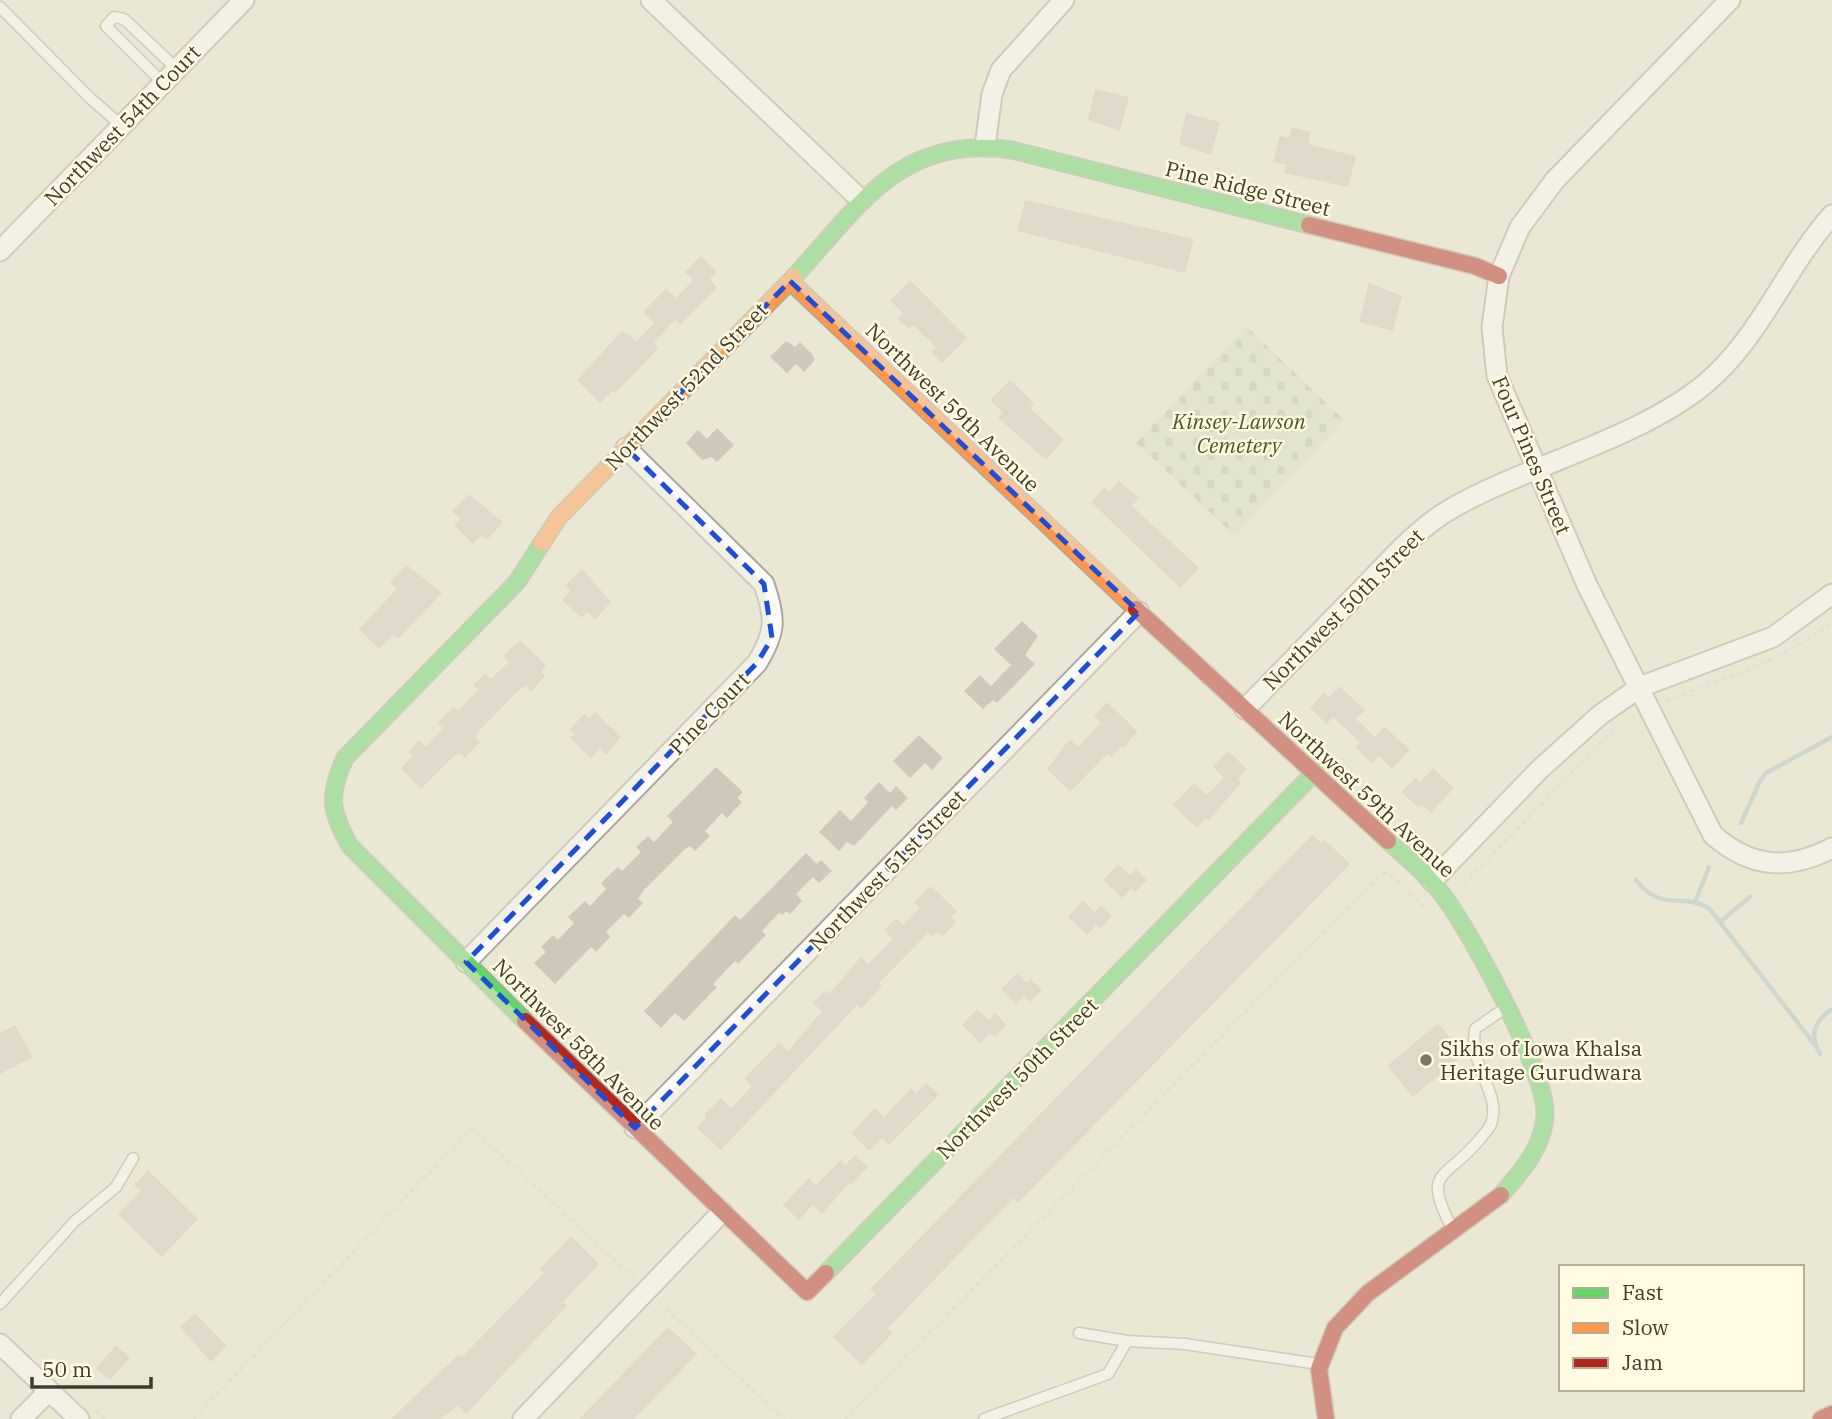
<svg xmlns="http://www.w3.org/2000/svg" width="1832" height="1419" font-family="'IBM Plex Serif',serif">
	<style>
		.cemetery { fill: url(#cemetery-stones) }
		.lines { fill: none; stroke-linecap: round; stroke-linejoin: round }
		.stream { stroke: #a8c1c7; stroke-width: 4.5 }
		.building { fill: #cec8bb }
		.lane-casing { stroke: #aba89b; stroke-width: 13 }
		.street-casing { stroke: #aba89b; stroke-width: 23 }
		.fast-casing { stroke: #aba89b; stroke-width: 19 }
		.slow-casing { stroke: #aba89b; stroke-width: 19 }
		.jam-casing { stroke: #aba89b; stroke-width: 19 }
		.path { stroke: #d7d6d1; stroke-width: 2.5; stroke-dasharray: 5 3.5; stroke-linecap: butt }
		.lane { stroke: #fcfbf9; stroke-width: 10 }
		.street { stroke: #fcfbf9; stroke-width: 19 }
		.fast { stroke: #63d668; stroke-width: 16 }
		.slow { stroke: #ff974d; stroke-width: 16 }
		.jam { stroke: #b3261e; stroke-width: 16 }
		.marked { fill: none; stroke: #1d4ed8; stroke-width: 5; stroke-dasharray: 14 9; stroke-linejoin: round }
		.poi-dot { fill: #7b7869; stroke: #fffae1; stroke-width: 2.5 }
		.labels { text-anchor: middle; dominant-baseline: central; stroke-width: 5; stroke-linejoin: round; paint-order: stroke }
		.street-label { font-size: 21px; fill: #3e3c2f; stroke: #fffae1 }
		.park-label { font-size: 21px; font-style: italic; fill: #465a29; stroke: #fffae1 }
		.poi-label { font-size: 21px; fill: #3e3c2f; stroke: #fffae1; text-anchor: start }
	</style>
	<defs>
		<pattern id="cemetery-stones" width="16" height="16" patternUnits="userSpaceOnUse" patternTransform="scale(1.75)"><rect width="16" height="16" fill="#dadfca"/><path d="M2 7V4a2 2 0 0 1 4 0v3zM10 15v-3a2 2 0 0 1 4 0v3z" fill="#bcc0ae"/></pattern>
	</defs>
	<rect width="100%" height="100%" fill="#ebe7d5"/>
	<path class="cemetery" d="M1246 326 1344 420 1235 536 1136 443Z"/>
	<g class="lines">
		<path class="stream" d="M1741 823 1760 781 1766 773 1832 737
			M1636 880C1661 913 1681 892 1709 908L1815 1045
			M1695 902 1709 867
			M1721 921 1750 897
			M1820 1054C1809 1034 1814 1022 1832 1009"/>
	</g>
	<path class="building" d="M1095 89 1129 97 1120 131 1088 120Z
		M1186 113 1220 122 1211 155 1179 144Z
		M1292 127 1311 132 1308 144 1356 156 1348 187 1284 173 1286 165 1273 162 1280 136 1289 138Z
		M1025 200 1194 239 1185 273 1017 231Z
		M701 256 717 272 710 279 717 288 680 325 675 320 654 342 658 347 654 353 615 393 612 391 600 403 577 380 622 331 637 341 654 323 643 312 666 288 676 298 693 280 685 272Z
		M910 280 967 338 942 363 931 352 936 347 913 325 909 329 897 318 903 313 890 301Z
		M1369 283 1402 296 1393 331 1359 322Z
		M786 341 795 347 800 342 812 354 815 360 804 372 796 364 787 373 770 357Z
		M1010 380 1034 403 1030 408 1064 440 1046 460 998 418 1003 413 990 400Z
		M717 428 734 445 717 462 712 457 702 460 686 443 698 430 707 439Z
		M1119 481 1139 498 1132 506 1199 568 1180 588 1091 502 1105 487 1109 492Z
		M469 494 503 522 487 540 482 535 473 544 454 525 460 519 452 511Z
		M407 565 442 593 398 639 393 635 379 649 359 629 397 589 390 582Z
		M582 569 611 602 595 619 587 612 582 618 562 600 571 590 565 585Z
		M1022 621 1038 636 1025 655 1035 664 997 703 993 700 983 709 964 691 980 675 991 686 1011 665 994 649Z
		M520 640 546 665 541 671 545 676 531 691 526 686 520 689 479 731 475 738 480 742 465 758 460 753 454 756 421 789 401 768 413 756 408 752 419 740 426 747 443 728 437 723 454 707 458 711 478 690 473 685 485 673 491 679 509 662 503 656Z
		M1339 686 1365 710 1356 719 1375 737 1384 726 1410 750 1392 769 1379 756 1372 763 1355 747 1360 742 1333 717 1327 724 1310 708 1324 692 1329 697Z
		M1107 702 1137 731 1124 748 1122 746 1111 757 1107 754 1070 792 1047 769 1066 744 1071 740 1078 747 1101 723 1094 716Z
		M595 712 621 737 606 755 600 749 591 758 570 738 575 734 570 729 584 714 589 718Z
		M919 735 943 758 932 770 925 763 910 778 893 761Z
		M1228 751 1247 769 1237 779 1241 783 1209 820 1206 818 1197 828 1173 805 1194 783 1207 795 1224 778 1213 767Z
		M716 767 743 792 737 798 742 802 727 818 722 813 705 831 710 836 695 851 690 846 684 850 643 891 638 899 643 903 629 918 624 914 606 932 610 937 596 952 591 947 555 984 534 963 546 952 541 947 553 935 558 940 574 923 568 917 585 901 590 906 606 889 601 883 618 867 622 871 641 852 636 847 648 836 654 842 673 822 667 816Z
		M1433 768 1454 788 1431 813 1422 805 1419 808 1401 792 1415 778 1420 783Z
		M879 782 890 793 896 786 908 798 896 810 892 806 854 846 847 842 839 851 819 832 840 810 851 821 868 802 864 798Z
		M1312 835 1321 843 1325 840 1350 864 1018 1203 1014 1198 974 1238 888 1328 893 1333 862 1365 833 1337 876 1294 870 1289Z
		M806 853 817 864 821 860 832 871 819 883 813 877 796 894 802 901 790 914 786 911 782 915 780 912 762 931 766 935 738 964 735 961 713 984 717 987 684 1021 675 1013 661 1028 644 1011 735 915 740 920Z
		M1118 864 1130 875 1136 869 1147 880 1135 892 1131 888 1122 898 1103 880Z
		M931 886 957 911 951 917 956 922 942 937 937 932 932 937 928 933 879 983 882 986 861 1009 857 1005 721 1150 697 1128 706 1118 704 1115 721 1098 731 1108 752 1086 744 1078 779 1043 788 1051 822 1011 813 1003 825 990 829 994 861 957 868 964 893 939 884 930 896 918 903 925 920 908 914 902Z
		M1083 901 1095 912 1101 905 1112 916 1100 929 1096 925 1087 935 1068 917Z
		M1017 973 1027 983 1030 979 1042 990 1030 1002 1024 996 1016 1004 1001 989Z
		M977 1009 989 1020 995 1013 1006 1025 995 1037 990 1033 981 1043 962 1025Z
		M1438 1023 1464 1054 1413 1097 1387 1066Z
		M15 1025 33 1057 0 1074V1033Z
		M926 1083 939 1095 889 1145 882 1138 869 1151 851 1133 875 1108 884 1117 911 1088 916 1093Z
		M855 1155 868 1167 851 1185 849 1183 822 1214 813 1205 799 1220 783 1205 809 1178 816 1185 841 1160 845 1165Z
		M148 1170 198 1219 162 1257 118 1214 141 1191 134 1185Z
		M571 1236 599 1264 563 1302 567 1306 466 1414 458 1406 440 1419H391L459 1354 462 1357 544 1273 540 1269Z
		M195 1313 227 1346 211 1362 180 1327Z
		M668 1327 697 1354 634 1419H579Z
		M116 1345 130 1358 110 1380 96 1368Z"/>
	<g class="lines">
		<g class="lane-casing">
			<path id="lane" d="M0 7 90 98 122 126
				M163 83 106 26 114 17 124 19 177 69
				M1453 1230C1420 1168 1446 1181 1480 1139 1484 1133 1491 1128 1492 1121 1500 1092 1469 1067 1475 1029L1505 1008
				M0 1304 74 1222 116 1187 133 1158
				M1079 1333 1127 1341 1185 1344 1318 1364
				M984 1419 1108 1374 1127 1341"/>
		</g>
		<g class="street-casing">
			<path id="street" d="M651 0 861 200
				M1730 0 1555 180 1520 227 1499 276 1492 327 1497 376 1587 585 1713 835C1751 868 1788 871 1832 848
				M985 146 992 94 1001 70 1064 0
				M0 251 244 0
				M1245 709C1282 671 1319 633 1356 595 1387 564 1415 529 1454 507 1531 464 1638 439 1705 384 1760 338 1785 268 1832 215
				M1432 881 1540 769 1600 715 1640 687 1773 637 1832 594
				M466 962 757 663C776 632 776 619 764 584L626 448
				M635 1128 1139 612
				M0 1344 79 1419
				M21 1419 49 1391
				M523 1419 722 1212"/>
		</g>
		<g class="fast-casing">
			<path id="fast" d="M794 277C860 205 901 134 1012 150L1309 225
				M1388 841C1407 858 1427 874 1442 894 1470 930 1548 1074 1545 1116 1543 1148 1521 1172 1501 1195
				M525 1021 350 846C330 811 328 795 345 758L517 582 542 543
				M826 1273 1315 772"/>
		</g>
		<g class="slow-casing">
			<path id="slow" d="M790 281 1136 609
				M542 543 559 517 794 277"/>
		</g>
		<g class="jam-casing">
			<path id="jam" d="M1309 225 1475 266 1499 276
				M1136 609 1388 841
				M525 1021 807 1292 826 1273
				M1326 1419 1319 1369 1335 1328 1368 1293 1501 1195
				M1821 1419 1832 1414"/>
		</g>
		<path class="path" d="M1665 700C1724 679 1782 661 1832 622
			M1463 885 1614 729
			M659 1302 784 1419
			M95 1410 105 1419
			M193 1419 472 1128 634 1278
			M845 1419 1379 876 1386 873 1392 876 1426 909"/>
		<use href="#lane" class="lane"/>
		<use href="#street" class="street"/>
		<use href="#fast" class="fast"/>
		<use href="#slow" class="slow"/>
		<use href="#jam" class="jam"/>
	</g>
	<path d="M0 0H1832V1419H0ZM790 281 1139 612 635 1128 466 962 757 663 772 638 764 584 626 448Z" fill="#ebe7d5" fill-opacity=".55" fill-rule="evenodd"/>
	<path class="marked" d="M790 281 1139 612 635 1128 466 962 757 663 772 638 764 584 626 448Z"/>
	<circle class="poi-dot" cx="1426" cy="1060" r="7"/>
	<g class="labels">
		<g class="street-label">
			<text transform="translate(122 125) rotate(-46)">Northwest 54th Court</text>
			<text transform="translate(1248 188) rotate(14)">Pine Ridge Street</text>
			<text transform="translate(686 386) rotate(-46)">Northwest 52nd Street</text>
			<text transform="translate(953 407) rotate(44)">Northwest 59th Avenue</text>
			<text transform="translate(1532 455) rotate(67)">Four Pines Street</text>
			<text transform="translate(1343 609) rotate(-45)">Northwest 50th Street</text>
			<text transform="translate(709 713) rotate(-46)">Pine Court</text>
			<text transform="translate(1367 794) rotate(43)">Northwest 59th Avenue</text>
			<text transform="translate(887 870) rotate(-46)">Northwest 51st Street</text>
			<text transform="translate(579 1044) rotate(45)">Northwest 58th Avenue</text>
			<text transform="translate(1017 1078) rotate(-45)">Northwest 50th Street</text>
		</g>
		<g class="park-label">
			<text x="1239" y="421">Kinsey-Lawson<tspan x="1239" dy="24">Cemetery</tspan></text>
		</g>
		<g class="poi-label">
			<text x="1440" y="1048">Sikhs of Iowa Khalsa<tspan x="1440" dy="24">Heritage Gurudwara</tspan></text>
		</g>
	</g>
	<rect x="1559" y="1265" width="245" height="126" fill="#fffae1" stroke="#b2ae9a" stroke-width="2"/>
	<rect x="1573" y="1288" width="35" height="10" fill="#63d668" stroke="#b2ae9a" stroke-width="2"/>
	<text x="1622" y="1300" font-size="21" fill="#3e3c2f">Fast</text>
	<rect x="1573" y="1323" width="35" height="10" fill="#ff974d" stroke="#b2ae9a" stroke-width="2"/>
	<text x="1622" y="1335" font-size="21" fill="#3e3c2f">Slow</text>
	<rect x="1573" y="1358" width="35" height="10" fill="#b3261e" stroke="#b2ae9a" stroke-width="2"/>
	<text x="1622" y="1370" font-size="21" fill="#3e3c2f">Jam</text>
	<path d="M32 1377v10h119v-10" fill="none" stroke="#3e3c2f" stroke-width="3.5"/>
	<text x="42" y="1377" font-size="21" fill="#3e3c2f" stroke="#fffae1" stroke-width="5" paint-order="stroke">50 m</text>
</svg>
